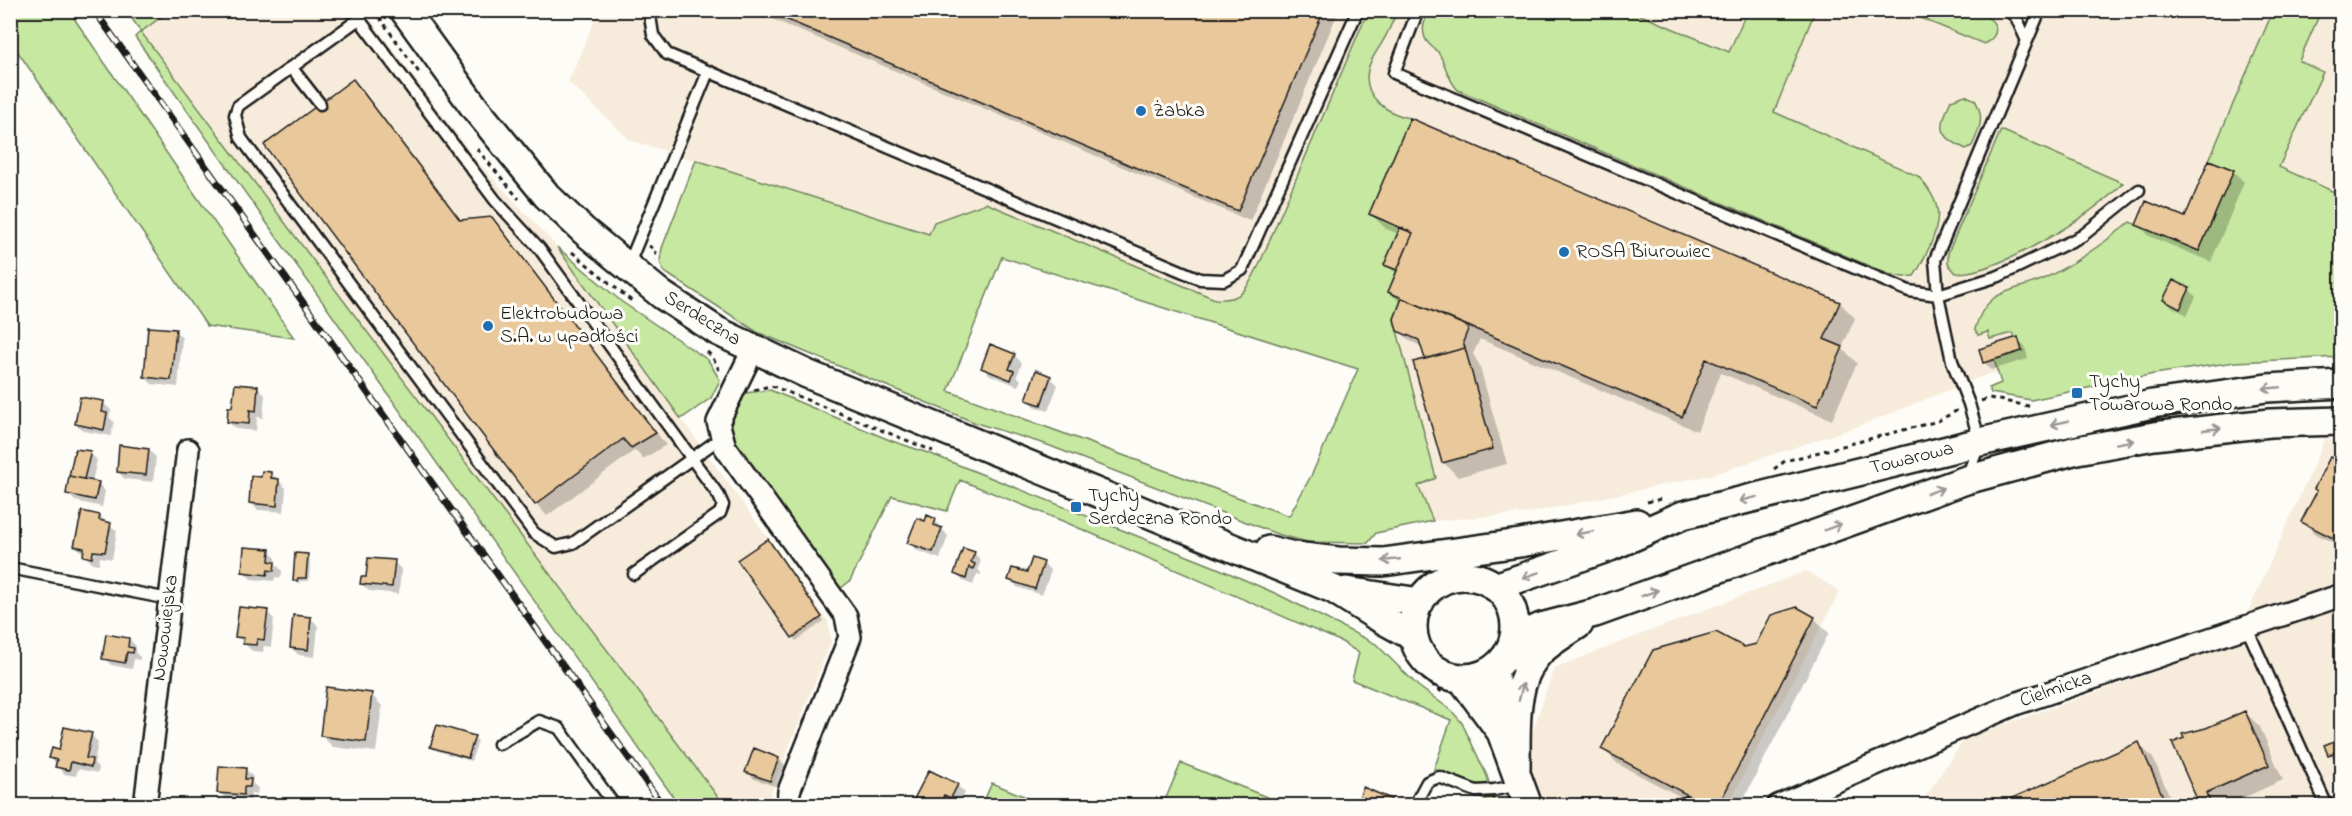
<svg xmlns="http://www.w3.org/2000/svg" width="2352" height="816" font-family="'Indie Flower',sans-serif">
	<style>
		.built { fill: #f7ecdb }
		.green { fill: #c6e8a1; stroke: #71825e; stroke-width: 1.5; fill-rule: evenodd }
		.shadow { fill: #0003; fill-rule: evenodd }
		.building { fill: #e9c89b; stroke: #1c1c1c; stroke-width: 1.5 }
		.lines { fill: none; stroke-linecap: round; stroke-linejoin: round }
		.service-casing { stroke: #1c1c1c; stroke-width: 15 }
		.minor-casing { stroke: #1c1c1c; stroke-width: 26 }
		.tertiary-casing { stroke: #1c1c1c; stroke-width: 32 }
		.path { stroke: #1c1c1c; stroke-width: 3; stroke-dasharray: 4.5 4.5; stroke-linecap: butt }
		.service { stroke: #fdfcf7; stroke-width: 10 }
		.minor { stroke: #fdfcf7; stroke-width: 21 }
		.tertiary { stroke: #fdfcf7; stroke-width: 27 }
		.rail-casing { stroke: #1c1c1c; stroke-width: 7 }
		.rail { stroke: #fdfcf7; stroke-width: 4.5; stroke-dasharray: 14; stroke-linecap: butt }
		.oneway { stroke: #989794 }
		.poi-dot { fill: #1f6fb2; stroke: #fdfcf7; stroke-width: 2 }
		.labels { text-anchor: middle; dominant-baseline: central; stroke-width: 6; stroke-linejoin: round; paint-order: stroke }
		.poi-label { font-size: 20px; fill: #1c1c1c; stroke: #fdfcf7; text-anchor: start }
		.street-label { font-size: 20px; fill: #1c1c1c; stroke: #fdfcf7 }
	</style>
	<rect width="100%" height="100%" fill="#fdfcf7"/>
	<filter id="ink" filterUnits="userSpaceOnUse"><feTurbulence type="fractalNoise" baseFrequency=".0167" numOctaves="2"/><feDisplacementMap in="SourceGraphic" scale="12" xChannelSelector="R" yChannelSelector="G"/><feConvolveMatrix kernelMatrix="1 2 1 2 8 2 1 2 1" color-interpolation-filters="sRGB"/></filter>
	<g filter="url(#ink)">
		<path class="built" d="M599 10 2341 11V325L2174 333 1986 375 1862 425 1711 475 1529 513 1433 521 1417 485 1358 369 630 140 568 82Z
			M169 11H364L478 162 557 247 828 621 831 642 766 805H724L141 31Z
			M2325 439 2341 440V805L1919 806 1965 738 2234 644Z
			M1806 571 1840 591 1728 805H1543L1526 751 1554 668Z"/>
		<path class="green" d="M10 11H69L294 338 207 326 11 42Z
			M126 11H169L141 32 724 805H679L135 37 141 31Z
			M1368 11H1397C1393 21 1389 31 1383 41 1378 50 1370 59 1368 70 1362 97 1388 114 1410 118L1369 214 1400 228 1384 265 1397 270 1388 292 1402 298 1394 319 1436 478 1418 486 1433 521 1376 533 1368 543 1307 542 1277 534 1045 444 976 423 757 332 663 271 660 261 662 248 696 160 929 234 934 222 986 203 1215 299C1244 301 1247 288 1259 265ZM1002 257 1358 369 1312 474 1289 516 948 391Z
			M1429 11H1631L1729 52 1747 11H1815L1774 112 1918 176C1940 201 1943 215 1930 246 1925 256 1921 266 1914 276L1903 277 1888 274 1458 90C1447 79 1446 64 1438 52 1434 48 1427 44 1425 38 1421 28 1425 20 1429 11Z
			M1903 11C1924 10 1987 3 1995 26 1998 35 1991 40 1984 44Z
			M2273 11H2321L2299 61 2323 72 2279 167 2341 195V357L2235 362 2154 374 2031 400 1991 393 1989 388 2001 383 1994 360 2022 351 2018 338H2015L2013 333 1990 339 1988 332 1978 335 1975 329C1978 317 1984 306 1994 298 2007 289 2027 286 2041 280 2073 265 2103 244 2130 222L2199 251 2234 170 2209 160Z
			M1965 95 1975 100C1985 117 1980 129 1972 146L1966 149C1937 135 1939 128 1951 100Z
			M2001 130 2123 183C2095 214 1998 274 1956 273L1948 264V253Z
			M557 247 622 302 708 360 720 380 711 398 681 419Z
			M770 390 892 441 931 454 1215 567 1277 594 1376 644 1418 686 1451 710 1462 723 1487 776 1495 804 1431 778 1451 720 1352 680 1359 653 1342 642 1065 522 960 480 947 511 892 496 850 581 837 591 738 455 731 428 737 404 745 393Z
			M1181 763 1287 805H1163Z
			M992 783 1026 797 1022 805H982Z"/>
		<path class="shadow" d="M751 10H1339L1250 221Z
			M352 81 364 92 462 221 491 219 503 231 666 445 643 459 635 450 547 516 536 504 266 146Z
			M1411 120 1840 303 1855 318 1842 348 1857 363 1832 420 1721 373 1697 431 1480 339 1473 354 1479 364 1507 464 1458 477 1443 462 1423 347 1410 341 1398 330 1402 304 1389 292 1397 274 1386 265 1399 234 1386 229 1371 214ZM1382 218 1402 227V230L1381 221Z
			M2233 171 2244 182 2211 262 2149 236 2138 224 2186 219Z
			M2189 289 2196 297 2187 315 2172 307 2164 300Z
			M175 331 182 338 178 387 152 384 145 377Z
			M2017 339 2025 346 2028 359 1991 370 1984 362Z
			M1014 355 1022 363 1017 376 1021 380 1018 386 990 375 983 368Z
			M1037 372 1051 378 1058 385 1048 411 1035 407 1028 399Z
			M258 387 265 395 263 418 257 417 256 431 236 429 228 422 234 409Z
			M103 403 111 410 109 417 114 422 111 436 84 431 76 424Z
			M148 450 156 457 153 482 125 479 118 472Z
			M90 453 97 460 92 482 98 483 105 491 102 507 75 501 67 493Z
			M2342 464V547L2314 533 2303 521Z
			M271 473 286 488 284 512 258 510 250 502Z
			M100 516 117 531 112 559 100 557 99 564 92 563 76 546Z
			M935 520 948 536 940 559 916 550 909 543 926 523Z
			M771 544 824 621 796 641 739 561Z
			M269 551 276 558V564L282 571 281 578 275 577 274 581 251 579 244 572Z
			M974 553 981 560 978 569 981 573V575L977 574 973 585 963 581 956 574Z
			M307 556 310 559 309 581H300V583H298L295 580Z
			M394 562 401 569 399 594 369 591 362 584Z
			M1043 563 1051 571 1042 595 1017 587 1010 579 1028 574Z
			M267 612 274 619 271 647 264 646 263 652 252 651 237 636Z
			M311 618 318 626 315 657 299 655 291 648Z
			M1814 618 1829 633 1740 806H1659L1683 798 1618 764 1603 749 1744 649 1757 645Z
			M129 639 136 646 135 652 140 657V660L134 659 132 669 111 665 104 658Z
			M371 694 382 706 376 752 333 747 321 735Z
			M2245 712 2260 727 2283 780 2225 806H2201L2185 738Z
			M91 735 98 742 94 763 99 768 98 773 78 769 76 776 64 774 51 758Z
			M474 738 478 741 471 761 435 750 432 747Z
			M2342 739V754L2333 758 2326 746Z
			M2138 743 2153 758 2174 806H1998Z
			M779 759 786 766 777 787 754 779 747 771Z
			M245 769 253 777 252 783 258 788 257 794 251 793V802L226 799 219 792Z
			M930 772 957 785 965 793 958 804 952 801 949 806H923L916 799Z
			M1390 800 1396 806H1357Z"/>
		<path class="building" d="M764 10H1324L1238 211Z
			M353 79 460 220 492 217 656 433 631 448 623 439 535 505 264 145Z
			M1410 118 1840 302 1824 339 1843 347 1817 406 1706 359 1682 417 1388 292 1413 233 1369 214Z
			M2209 160 2234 170 2199 251 2136 225 2146 201 2185 217Z
			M1400 228 1413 233 1397 270 1384 265Z
			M2173 280 2190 288 2180 309 2163 300Z
			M1402 298 1469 327 1463 342 1465 348 1425 359 1419 340 1397 331 1394 319Z
			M148 327 176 329 171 380 144 377Z
			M2018 337 2022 351 1983 363 1979 349Z
			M990 344 1015 354 1009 369 1014 371 1011 380 981 368Z
			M1465 348 1493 449 1442 463 1413 362Z
			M1036 370 1051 376 1041 405 1026 400Z
			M235 384 258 386 256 411 250 410 249 424 227 422 228 407H232Z
			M80 397 104 401 102 412 107 413 104 430 75 424Z
			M119 445 149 449 146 475 117 472Z
			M75 449 91 451 84 479 69 476Z
			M2330 457 2342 462V522L2333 538 2301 522 2317 491 2314 489Z
			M262 471 271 472V478L279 479 277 506 249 503 251 476 261 477Z
			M69 476 99 482 95 500 66 494Z
			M82 511 100 515 99 520 111 523 105 552 93 551 92 558 83 556 84 548 74 546Z
			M927 515 936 519 934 525 942 528 933 552 907 543 917 518 925 521Z
			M768 539 822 617 792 638 737 560Z
			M244 547 270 549 269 561 275 562 274 571 268 570 267 575 242 572Z
			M963 548 975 552 971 562 975 564 973 569 969 567 966 579 954 574Z
			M295 553 308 554 306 578H298L297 581H293Z
			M368 558 395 560 392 587 360 584 361 577H366Z
			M1032 558 1044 562 1035 589 1008 580 1012 568 1027 572Z
			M239 607 268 610 264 640 257 639 256 645 243 644 244 638 235 637Z
			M1797 607 1815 617 1718 806H1654L1688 795 1601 749 1653 650 1716 632 1744 647 1756 644 1771 615Z
			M293 615 311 617 308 650 290 648Z
			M106 634 129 638 128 647 134 648 133 653 127 652 125 663 102 659Z
			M326 687 372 693 366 742 320 736Z
			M2245 711 2269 765 2206 793 2212 806H2200L2172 743 2184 738 2182 734 2206 728Z
			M437 725 475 736 468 758 430 747Z
			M64 727 92 733 86 758 92 759 91 767 71 762 69 770 55 767 57 760 49 758 52 748 59 750Z
			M2342 738V750L2328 755 2324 745Z
			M2139 742 2167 806H1994Z
			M754 748 779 758 770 781 745 772Z
			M219 766 246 768 245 779H251L250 787H244V795L217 793Z
			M929 770 958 784 951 798 944 795 939 806H928L914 799Z
			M1363 787 1391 799 1388 806H1356Z
			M2342 796V806H2338L2335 799Z"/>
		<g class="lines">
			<g class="service-casing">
				<path id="service" d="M649 10 653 35 667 54 1200 279 1224 280 1242 270 1358 10
					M1418 10 1394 73 1909 291 1938 295 1952 361 1969 404 1980 442 1967 477
					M2008 10 2016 17 2027 41
					M2040 10 1935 260 1938 295 1999 276 2082 236 2139 190
					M291 67 320 104
					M628 266 708 72
					M10 568 169 599
					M634 574 720 513 723 505 719 496 539 248 495 200 359 19 238 106 235 115 241 138 534 533 556 547 573 543 722 437
					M2246 626 2327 806
					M499 744 539 721 559 728 615 806
					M1414 806 1427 782 1439 777 1476 791 1494 790 1520 785"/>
			</g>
			<g class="minor-casing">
				<path id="minor" d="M753 350 718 422 725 447 846 616 850 637 789 791 788 806
					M145 806 188 450
					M1778 806 2015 704 2342 595"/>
			</g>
			<g class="tertiary-casing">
				<path id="tertiary" d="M404 10 475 108 547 196 584 231 662 295 717 331 807 374 1333 589 1376 616 1414 637
					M1269 550 1294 556 1338 561 1383 562 1520 543 1637 523
					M1413 627a51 51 0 1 1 102 0a51 51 0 1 1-102 0Z
					M1495 587 1610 547 1683 515 1980 442 2152 404 2267 388 2342 384
					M1346 591 1420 602
					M1514 640 1541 627 1595 613 1966 480 2077 450 2154 436 2215 429 2270 423 2342 421
					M1494 669 1501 732 1528 806
					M1461 678 1501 732
					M1516 771C1517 734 1511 685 1538 654 1549 642 1566 633 1579 624"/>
			</g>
			<path class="path" d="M374 10 420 74
				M477 149 519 199
				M649 246 656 250 655 260
				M572 252 634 303
				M707 352 712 356 721 374
				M754 390 770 386 775 387 933 451
				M1981 401 1989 398 2033 407
				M1774 469 1785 461 1938 421 1958 410
				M1647 502 1661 499
				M1406 658 1424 679 1442 692"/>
			<use href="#service" class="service"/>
			<use href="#minor" class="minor"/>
			<use href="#tertiary" class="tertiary"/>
			<g class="rail-casing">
				<path id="rail" d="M94 10 663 806"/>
			</g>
			<use href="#rail" class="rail"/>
		</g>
		<defs><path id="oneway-shaft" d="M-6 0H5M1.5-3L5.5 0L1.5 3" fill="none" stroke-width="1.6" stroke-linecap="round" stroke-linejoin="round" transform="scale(1.5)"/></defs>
		<g class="oneway">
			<use href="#oneway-shaft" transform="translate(2272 388) rotate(175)"/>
			<use href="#oneway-shaft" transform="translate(2059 423) rotate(167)"/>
			<use href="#oneway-shaft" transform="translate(2212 429) rotate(-6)"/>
			<use href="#oneway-shaft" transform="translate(2125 442) rotate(-10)"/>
			<use href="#oneway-shaft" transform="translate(1935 491) rotate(-20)"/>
			<use href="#oneway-shaft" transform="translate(1748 499) rotate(166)"/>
			<use href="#oneway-shaft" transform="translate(1833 527) rotate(-20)"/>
			<use href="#oneway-shaft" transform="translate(1584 533) rotate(170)"/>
			<use href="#oneway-shaft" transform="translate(1391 560) rotate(175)"/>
			<use href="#oneway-shaft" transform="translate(1531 575) rotate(161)"/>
			<use href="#oneway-shaft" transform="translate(1650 593) rotate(-20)"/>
			<use href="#oneway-shaft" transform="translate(1521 692) rotate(-76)"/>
		</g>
	</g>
	<g class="poi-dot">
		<circle cx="1141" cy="111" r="6"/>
		<circle cx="1564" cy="252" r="6"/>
		<circle cx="488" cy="326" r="6"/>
		<rect x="2071" y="387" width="12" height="12" rx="3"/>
		<rect x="1070" y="501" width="12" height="12" rx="3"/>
	</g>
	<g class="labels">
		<g class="poi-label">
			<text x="1153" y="111">Żabka</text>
			<text x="1576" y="252">ROSA Biurowiec</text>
			<text x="500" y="314">Elektrobudowa<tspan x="500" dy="23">S.A. w upadłości</tspan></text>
			<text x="2089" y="382">Tychy<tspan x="2089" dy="23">Towarowa Rondo</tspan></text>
			<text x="1088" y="496">Tychy<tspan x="1088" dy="23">Serdeczna Rondo</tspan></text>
		</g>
		<g class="street-label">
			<text transform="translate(702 319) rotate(32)">Serdeczna</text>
			<text transform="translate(1912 459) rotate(-14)">Towarowa</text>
			<text transform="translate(166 628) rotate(-83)">Nowowiejska</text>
			<text transform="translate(2056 690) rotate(-19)">Cielmicka</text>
		</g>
	</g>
	<rect width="2352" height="816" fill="none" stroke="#fdfcf7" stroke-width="36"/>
	<rect x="18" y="18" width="2316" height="780" fill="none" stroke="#1c1c1c" stroke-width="2" filter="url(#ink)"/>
</svg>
